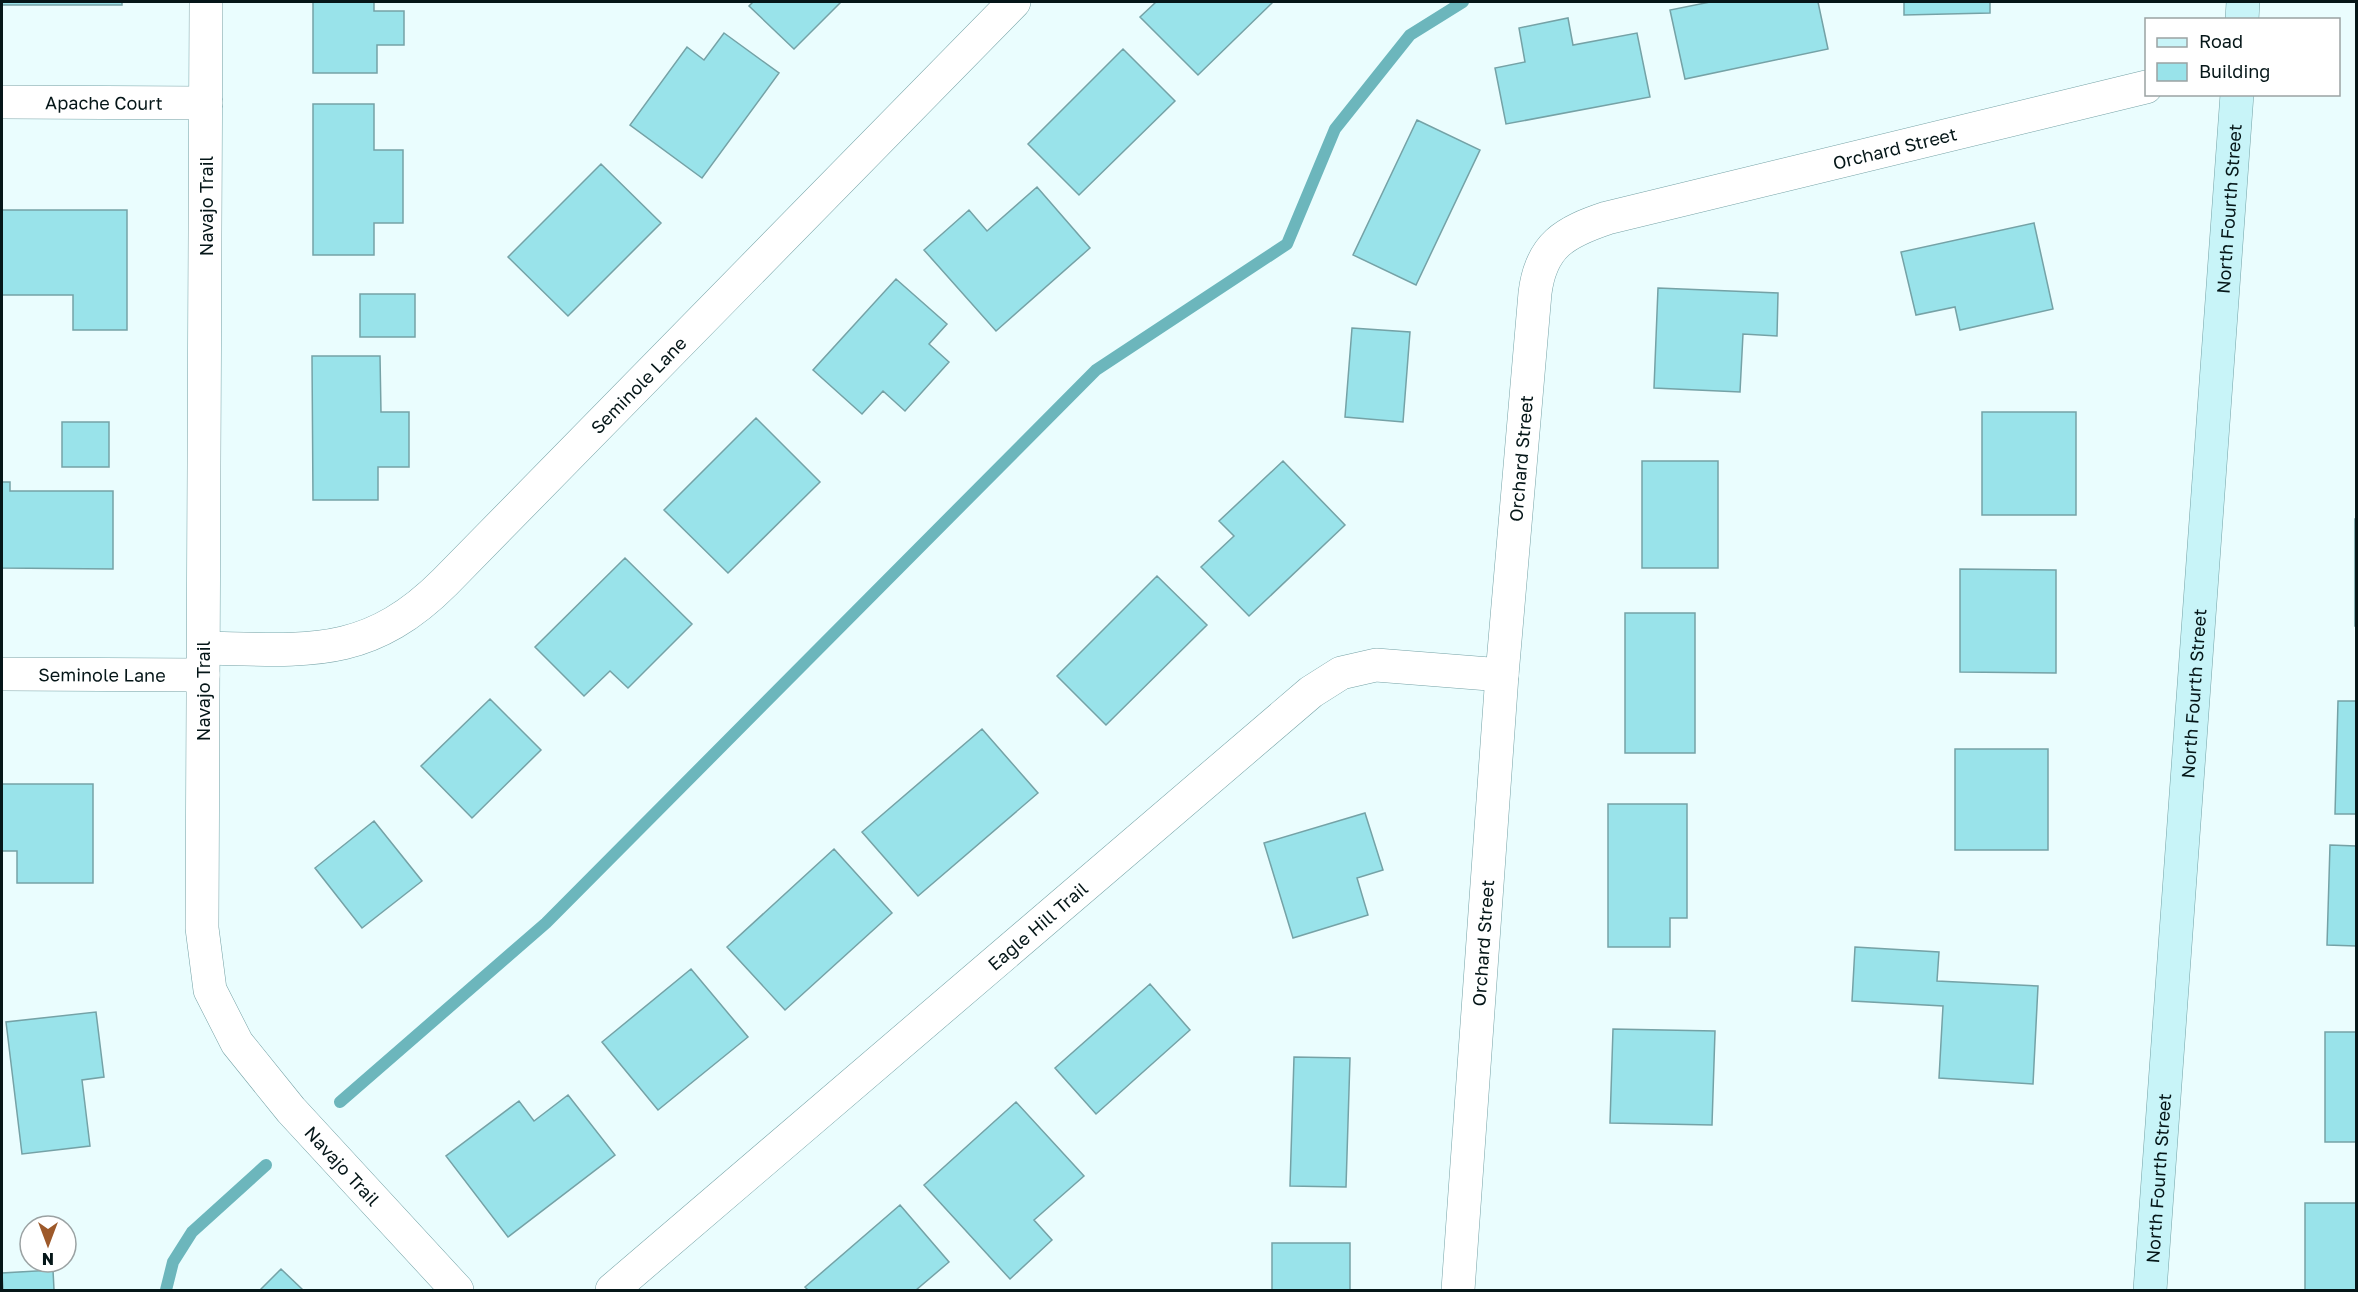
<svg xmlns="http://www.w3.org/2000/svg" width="2358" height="1292" font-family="'Golos Text',sans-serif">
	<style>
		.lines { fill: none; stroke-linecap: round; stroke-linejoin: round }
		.stream { stroke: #6cb6bc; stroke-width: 12 }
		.building { fill: #99e3ea; stroke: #75a2a6; stroke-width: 1.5 }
		.minor-casing { stroke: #75a2a6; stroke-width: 34 }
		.secondary-casing { stroke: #75a2a6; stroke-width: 34 }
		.minor { stroke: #fff; stroke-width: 33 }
		.secondary { stroke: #c8f4f8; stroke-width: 33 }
		.labels { text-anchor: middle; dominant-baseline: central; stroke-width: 6; stroke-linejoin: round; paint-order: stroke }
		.street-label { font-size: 18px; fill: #051618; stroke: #fff }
	</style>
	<rect width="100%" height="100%" fill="#eafdfe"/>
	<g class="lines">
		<path class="stream" d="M340 1102 546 923 1096 370 1287 244 1335 129 1410 35 1463 2
			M166 1290 173 1262 192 1232 266 1165"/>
	</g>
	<path class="building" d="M2 2H122V5H2Z
		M313 2H374V11H404V45H377V73H313Z
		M753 2H841L794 49 749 6Z
		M1156 2H1273L1198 75 1140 17Z
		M1710 2H1818L1828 49 1685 79 1670 10Z
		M1904 2H1990V13L1904 15Z
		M1568 18 1573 45 1637 33 1650 97 1506 124 1495 68 1525 62 1519 28Z
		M724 33 779 73 702 178 630 125 687 47 704 60Z
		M1123 49 1175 101 1079 195 1028 144Z
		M313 104H374V150H403V223H374V255H313Z
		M1417 120 1480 150 1416 285 1353 255Z
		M601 164 661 223 568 316 508 257Z
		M1037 187 1090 248 996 331 924 250 969 210 987 231Z
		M2 210H127V330H73V295H2Z
		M2034 223 2053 309 1960 330 1955 307 1916 315 1901 252Z
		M896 279 947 324 929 344 949 362 905 411 883 391 862 414 813 370Z
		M1658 288 1778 293 1777 336 1743 334 1740 392 1654 388Z
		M360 294H415V337H360Z
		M1352 328 1410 332 1403 422 1345 417Z
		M312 356H380L381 412H409V467H378V500H313Z
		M1982 412H2076V515H1982Z
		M756 418 820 482 728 573 664 510Z
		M62 422H109V467H62Z
		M1283 461 1345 525 1249 616 1201 567 1234 536 1219 521Z
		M1642 461H1718V568H1642Z
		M2 482H10V491H113V569L2 568Z
		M2355 519H2356V626H2355Z
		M625 558 692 624 628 688 610 671 584 696 535 647Z
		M1960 569 2056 570V673L1960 672Z
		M1157 576 1207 625 1106 725 1057 676Z
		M1625 613H1695V753H1625Z
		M490 699 541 750 472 818 421 766Z
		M2338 701H2356V814H2335Z
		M982 729 1038 793 918 896 862 832Z
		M1955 749H2048V850H1955Z
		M2 784H93V883H17V851H2Z
		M1608 804H1687V918H1670V947H1608Z
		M1365 813 1383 870 1357 878 1368 915 1293 938 1264 843Z
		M374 821 422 881 362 928 315 868Z
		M2330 845 2356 846V946L2327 945Z
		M834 849 892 913 785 1010 727 947Z
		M1855 947 1939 952 1937 981 2038 986 2033 1084 1939 1078 1943 1006 1852 1001Z
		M691 969 748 1037 658 1110 602 1042Z
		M1150 984 1190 1030 1096 1114 1055 1068Z
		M96 1012 104 1077 82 1080 90 1146 22 1154 6 1022Z
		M1613 1029 1715 1031 1712 1125 1610 1123Z
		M2325 1032H2356V1142H2325Z
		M1294 1057 1350 1058 1346 1187 1290 1186Z
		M568 1095 615 1155 508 1237 446 1156 519 1101 534 1121Z
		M1016 1102 1084 1176 1034 1220 1052 1240 1010 1279 924 1185Z
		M2305 1203H2356V1290H2305Z
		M900 1205 949 1262 916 1290H808L805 1287Z
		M1272 1243H1350V1290H1272Z
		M281 1269 303 1290H260Z
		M53 1270 54 1290H3L2 1273Z"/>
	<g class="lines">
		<g class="minor-casing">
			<g id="minor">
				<path id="s1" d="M206 2 202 928 210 990 237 1043 291 1110 457 1290"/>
				<path id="s2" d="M2 102 206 103"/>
				<path id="s3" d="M204 648C306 650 367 660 445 582L1014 2"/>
				<path id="s4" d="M2 674 203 675"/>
				<path id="s5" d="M612 1290 1311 692 1341 673 1376 665 1502 675"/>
				<path id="s6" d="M1458 1290 1502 675 1535 293C1541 245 1565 232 1607 218L2146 87"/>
			</g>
		</g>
		<g class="secondary-casing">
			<g id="secondary">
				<path d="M2242 20 2243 2"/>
				<path id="s7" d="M2150 1290 2237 94"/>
			</g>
		</g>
		<use href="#minor" class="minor"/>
		<use href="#secondary" class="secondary"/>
	</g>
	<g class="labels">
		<g class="street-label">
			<text stroke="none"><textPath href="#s2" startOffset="102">Apache Court</textPath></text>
			<text stroke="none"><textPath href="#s6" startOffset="1408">Orchard Street</textPath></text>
			<text transform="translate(206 206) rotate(-90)">Navajo Trail</text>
			<text stroke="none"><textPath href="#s7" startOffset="1084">North Fourth Street</textPath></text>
			<text stroke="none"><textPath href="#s3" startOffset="536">Seminole Lane</textPath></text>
			<text stroke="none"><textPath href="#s6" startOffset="834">Orchard Street</textPath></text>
			<text stroke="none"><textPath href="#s4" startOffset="100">Seminole Lane</textPath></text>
			<text transform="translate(203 691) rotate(-90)">Navajo Trail</text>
			<text stroke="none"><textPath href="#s7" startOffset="598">North Fourth Street</textPath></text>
			<text stroke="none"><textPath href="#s5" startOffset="560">Eagle Hill Trail</textPath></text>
			<text stroke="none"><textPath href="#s6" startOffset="348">Orchard Street</textPath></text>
			<text stroke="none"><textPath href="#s1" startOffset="1210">Navajo Trail</textPath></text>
			<text stroke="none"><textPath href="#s7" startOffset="112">North Fourth Street</textPath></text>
		</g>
	</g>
	<rect width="2358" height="1292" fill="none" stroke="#051618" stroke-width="6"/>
	<rect x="2145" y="18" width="195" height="78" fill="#ffffff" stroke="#9ba2a3" stroke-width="1.5"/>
	<rect x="2157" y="38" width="30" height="9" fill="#c8f4f8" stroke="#9ba2a3" stroke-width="1.5"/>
	<text x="2199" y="48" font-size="18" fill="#051618">Road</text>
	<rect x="2157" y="63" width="30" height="18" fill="#99e3ea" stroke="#9ba2a3" stroke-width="1.5"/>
	<text x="2199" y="78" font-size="18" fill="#051618">Building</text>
	<g transform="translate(48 1244) rotate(180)"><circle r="28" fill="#ffffff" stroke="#9ba2a3" stroke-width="1.5"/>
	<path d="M0-4.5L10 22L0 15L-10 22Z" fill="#9d592a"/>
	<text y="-9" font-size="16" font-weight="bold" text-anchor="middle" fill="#051618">N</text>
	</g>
</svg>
